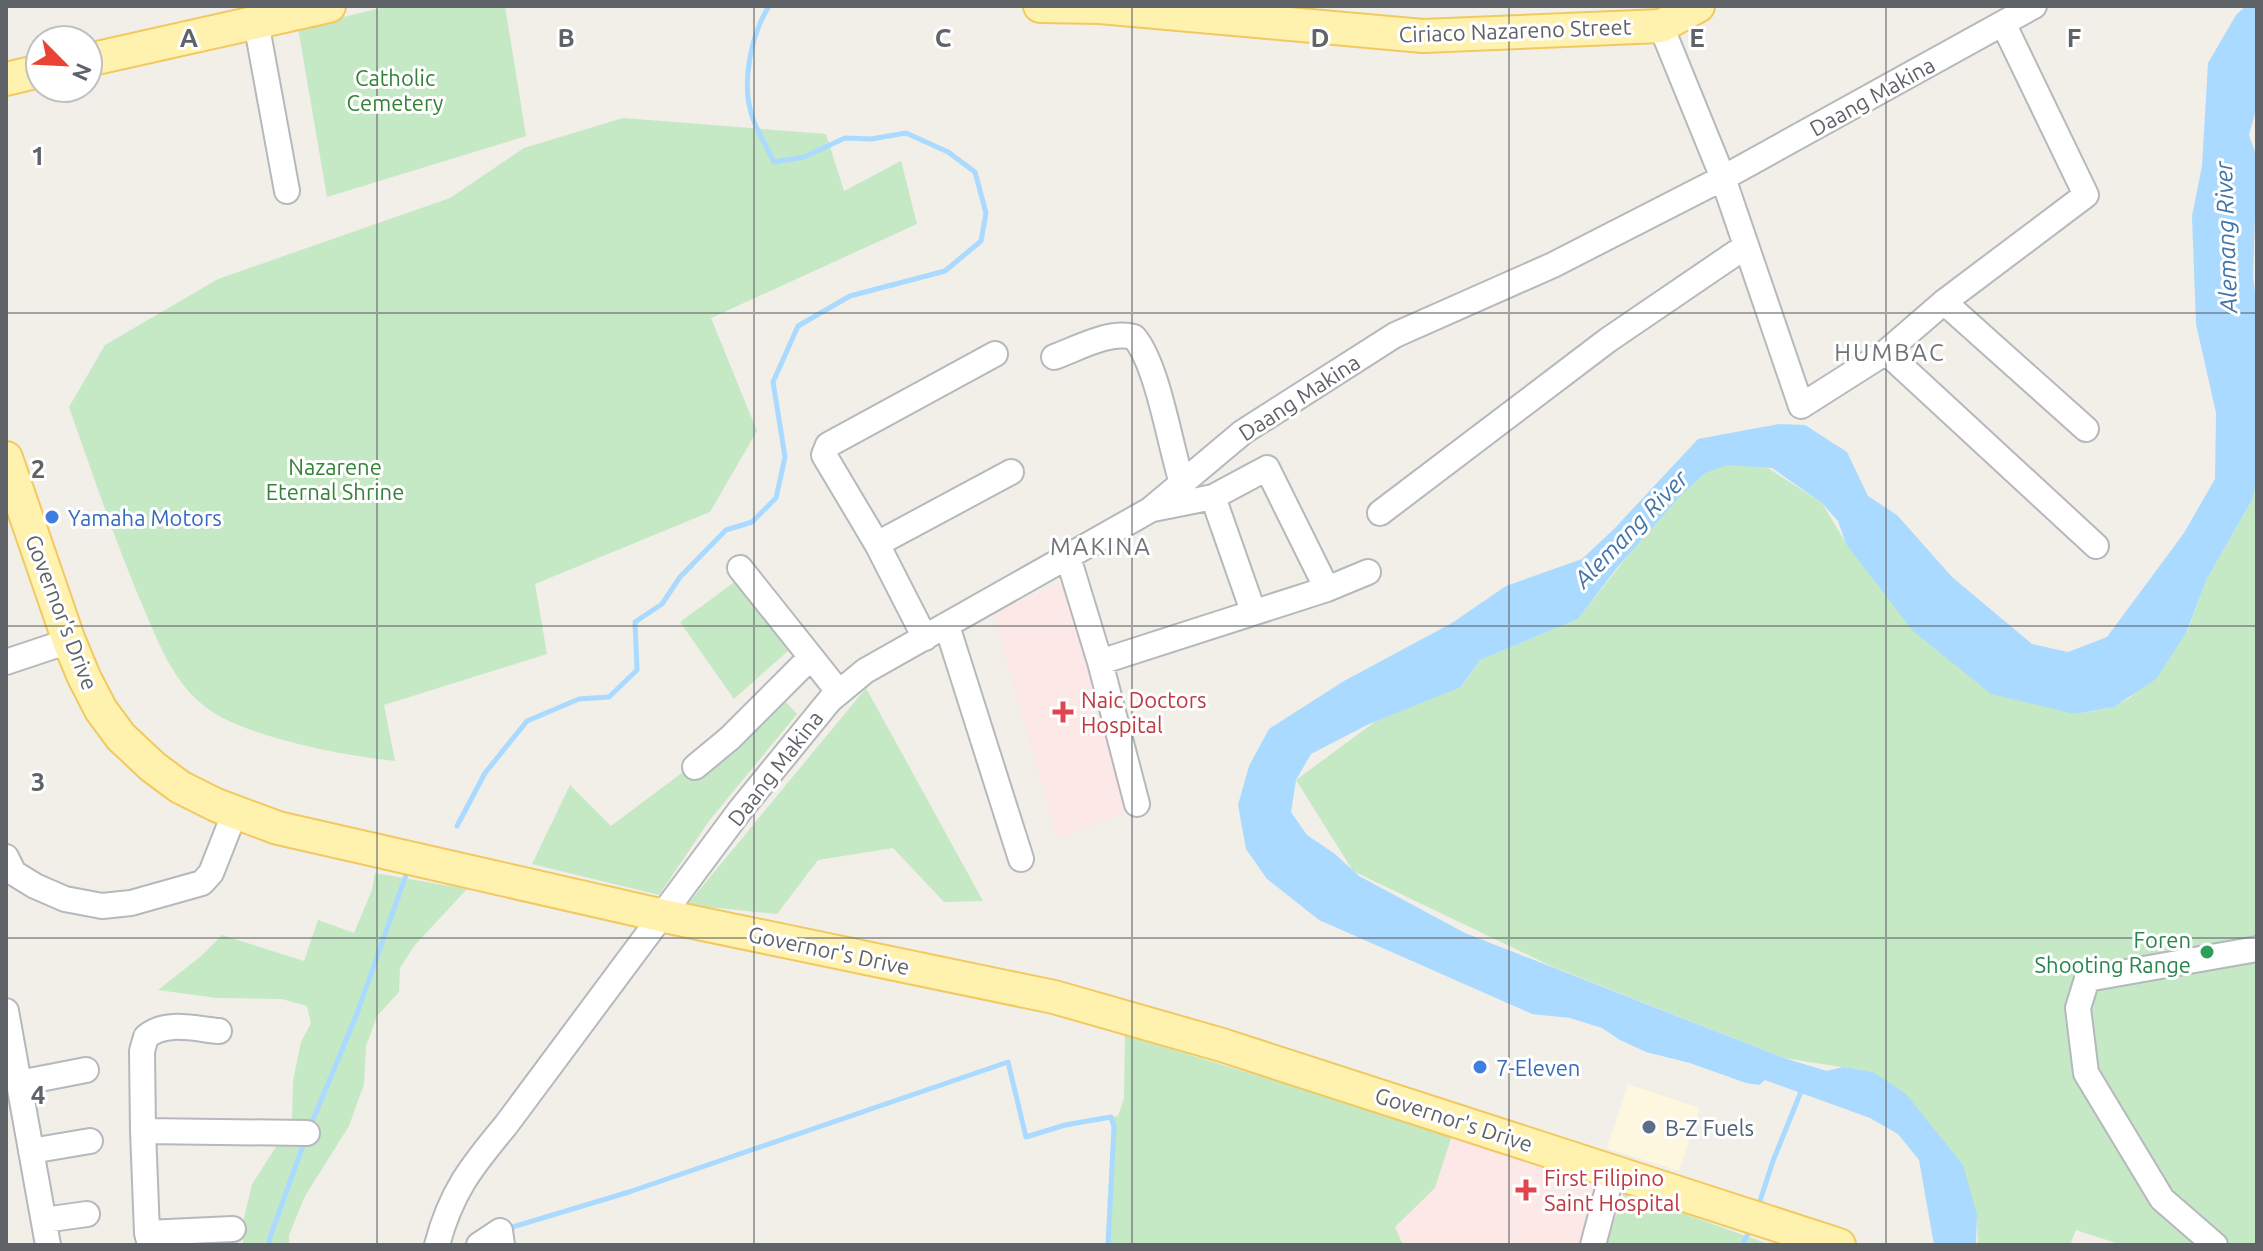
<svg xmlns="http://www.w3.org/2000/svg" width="2263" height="1251" font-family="Ubuntu,sans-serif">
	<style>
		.commercial { fill: #fef7e0 }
		.medical { fill: #fce8e6 }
		.green { fill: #c5e8c5 }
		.water { fill: #aadaff }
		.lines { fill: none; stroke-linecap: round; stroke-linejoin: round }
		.stream { stroke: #aadaff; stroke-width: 5 }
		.minor-casing { stroke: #b5b8bc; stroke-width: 28 }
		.major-casing { stroke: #f2c960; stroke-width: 36 }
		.minor { stroke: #fff; stroke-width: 24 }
		.major { stroke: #fff2af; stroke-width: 32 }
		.grid { fill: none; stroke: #5f6368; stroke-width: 2; stroke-opacity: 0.55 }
		.shop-dot { fill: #3f7fe0; stroke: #fff; stroke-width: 3 }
		.health-dot { fill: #e0444e; stroke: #fff; stroke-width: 3 }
		.leisure-dot { fill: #2e9e5b; stroke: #fff; stroke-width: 3 }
		.service-dot { fill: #5c6f8a; stroke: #fff; stroke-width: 3 }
		.labels { text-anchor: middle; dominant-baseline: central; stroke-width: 6; stroke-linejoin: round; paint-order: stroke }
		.street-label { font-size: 22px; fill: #5f6368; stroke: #fff }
		.park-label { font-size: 22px; fill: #348238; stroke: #fff }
		.shop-label { font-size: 22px; fill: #366cbe; stroke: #fff; text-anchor: start }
		.health-label { font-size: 22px; fill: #be3a42; stroke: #fff; text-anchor: start }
		.leisure-label { font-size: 22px; fill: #27864d; stroke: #fff; text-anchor: end }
		.service-label { font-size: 22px; fill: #4e5e75; stroke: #fff; text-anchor: start }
		.water-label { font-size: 24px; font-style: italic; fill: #4174aa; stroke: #fff }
		.neighbourhood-label { font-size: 24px; letter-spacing: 2px; fill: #70757a; stroke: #fff }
		.grid-label { font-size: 26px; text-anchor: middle; font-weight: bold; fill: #5f6368; stroke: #fff; stroke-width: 6; stroke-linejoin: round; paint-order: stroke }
	</style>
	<rect width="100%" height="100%" fill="#f1efe8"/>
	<path class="commercial" d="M1628 1084 1700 1108 1679 1171 1607 1148Z"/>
	<path class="medical" d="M1066 580 1134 810 1057 839 993 613Z
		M1452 1135 1624 1192 1606 1245H1403L1395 1227 1435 1188Z"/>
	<path class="green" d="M389 6H505L526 136 327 197 298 28Z
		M623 118 826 134 844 191 901 161 917 224 711 318 757 431 710 512 535 584 547 654 384 705 395 761C345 756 241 737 203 705 171 679 157 639 141 602 114 538 92 472 69 407L105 345 218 279 450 198 524 148Z
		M1704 459 1768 468 1822 503 1847 545 2075 714 2110 708 2130 698 2187 632 2207 579 2250 504 2257 474V1245H2122L2076 1230 2070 1245H1978L1977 1217 1873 1072 1784 1058 1551 966 1353 871 1296 780 1376 721 1462 686 1480 660 1578 619Z
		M736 581 788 651 734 699 680 622Z
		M866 688 983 901 944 902 893 848 818 860 777 914 687 905Z
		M782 698 797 714 709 821 659 895 532 864 570 785 611 826Z
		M375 873 467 889 414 946 400 968 399 992 377 1016 366 1046 364 1084 349 1126 305 1196 289 1235V1245H243L244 1218 252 1184 292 1122 293 1081 301 1042 311 1023 307 1006 282 999 217 998 158 990 115 994 158 990 200 957 222 935 304 961 318 920 354 933 372 890Z
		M1125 1035 1452 1135 1435 1188 1395 1227 1403 1245H1108L1114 1127 1111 1117 1118 1116 1124 1099Z
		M1624 1192 1771 1245H1606Z"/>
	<path class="water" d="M2246 6H2257V106L2249 135 2257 157 2253 277 2257 307V478L2252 500 2207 579 2186 633 2156 679 2114 707 2075 714 1991 694 1913 631 1846 544 1838 521 1822 503 1772 468 1727 465 1705 473 1679 497 1616 569 1578 619 1480 660 1461 687 1367 725 1311 754 1296 780 1291 812 1307 835 1335 854 1359 876 1465 933 1784 1058 1827 1071 1843 1067 1873 1072 1906 1094 1963 1165 1977 1215 1976 1245H1934L1919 1160 1898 1134 1870 1118 1765 1080 1759 1085 1746 1083 1690 1063 1646 1052 1620 1040 1602 1028 1570 1018 1532 1014 1319 920 1267 879 1246 849 1238 805 1249 766 1269 729 1344 681 1452 623 1506 586 1582 559 1613 530 1698 439 1779 424 1805 425 1847 452 1868 496 1897 515 1952 577 2032 644 2068 652 2107 637 2184 533 2215 479 2216 413 2196 324 2192 216 2202 166 2208 63 2236 15Z"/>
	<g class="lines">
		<path class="stream" d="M457 826 485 773 527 721 579 699 609 697 637 670 635 622 662 604 680 577 726 530 752 522 776 498 785 457 773 382 798 326 850 296 945 271 981 241 986 213 975 172 948 152 906 133 871 139 845 138 804 157 774 162C767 147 757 132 752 116 741 83 751 35 769 6
			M310 1127 356 1016 406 875
			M1759 1204 1773 1161 1802 1089
			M506 1229 629 1192 1008 1062 1026 1137 1065 1125 1111 1117 1114 1127 1108 1245
			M270 1245 269 1240 305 1140
			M1742 1245 1749 1232"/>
		<g class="minor-casing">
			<path id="minor" d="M256 22 287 191
				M1661 26 1723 178 1801 406 1886 352 1944 302 2086 195 2003 23
				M1944 302 2086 429
				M1886 352 2096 546
				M1054 357C1077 349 1109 330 1134 337 1158 365 1170 446 1182 483
				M1213 497 1253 611
				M1153 509 1213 497 1267 468 1327 589
				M1380 513 1608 340 1746 246
				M877 544 1011 472
				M1068 557 1100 662 1137 804
				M740 568 838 691
				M947 626 1021 859
				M925 638 877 544 824 455 828 445 995 354
				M6 662 69 641
				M1100 662 1327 589 1368 572
				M695 767 730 738 811 657
				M6 857 14 873 35 886 65 899 102 906 131 903 202 883 211 873 235 812
				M6 1011 48 1245
				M19 1083 86 1070
				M143 1131 142 1051 146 1037C165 1020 196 1029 219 1031
				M31 1151 90 1141
				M44 1220 87 1214
				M147 1233 233 1229
				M150 1245 147 1233 143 1131 307 1133
				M437 1245C451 1192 471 1167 506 1125L741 809 830 700 865 671 1150 510 1243 432 1395 335 1553 265 1723 178 2034 6
				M479 1245 500 1231 502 1245
				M1593 1245 1613 1170
				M2215 1245 2162 1199 2086 1073 2078 1008 2087 979 2257 949"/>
		</g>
		<g class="major-casing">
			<path id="major" d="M1040 6 1100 7 1423 36 1661 26 1698 6
				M88 60 329 6
				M6 79 40 71
				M6 458 69 641 84 677 101 710 121 737 153 767 180 787 216 805 278 828 664 916 1054 997 1222 1045 1839 1245"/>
		</g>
		<use href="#minor" class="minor"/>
		<use href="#major" class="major"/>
	</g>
	<path class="grid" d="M377 6V1245M754 6V1245M1132 6V1245M1509 6V1245M1886 6V1245M6 313H2257M6 626H2257M6 938H2257"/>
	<g class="shop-dot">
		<circle cx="52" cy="517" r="8"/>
		<circle cx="1480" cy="1067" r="8"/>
	</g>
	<g class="health-dot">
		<path d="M1059 700h8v8h8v8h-8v8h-8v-8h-8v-8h8z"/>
		<path d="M1522 1178h8v8h8v8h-8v8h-8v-8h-8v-8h8z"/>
	</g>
	<circle class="leisure-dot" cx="2207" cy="952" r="8"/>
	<circle class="service-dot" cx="1649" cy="1127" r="8"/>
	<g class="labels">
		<g class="street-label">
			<text transform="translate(1515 30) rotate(-2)">Ciriaco Nazareno Street</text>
			<text transform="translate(1872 96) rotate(-29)">Daang Makina</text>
			<text transform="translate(1299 397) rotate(-33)">Daang Makina</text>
			<text transform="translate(62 612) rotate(69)">Governor's Drive</text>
			<text transform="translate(775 768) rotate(-52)">Daang Makina</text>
			<text transform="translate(829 950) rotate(12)">Governor's Drive</text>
			<text transform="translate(1454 1119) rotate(18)">Governor's Drive</text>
		</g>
		<g class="park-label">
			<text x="395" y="77">Catholic<tspan x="395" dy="25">Cemetery</tspan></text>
			<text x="335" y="466">Nazarene<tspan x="335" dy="25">Eternal Shrine</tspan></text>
		</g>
		<g class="shop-label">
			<text x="68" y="517">Yamaha Motors</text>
			<text x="1496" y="1067">7-Eleven</text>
		</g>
		<g class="health-label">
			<text x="1081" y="699">Naic Doctors<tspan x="1081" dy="25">Hospital</tspan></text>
			<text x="1544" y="1177">First Filipino<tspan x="1544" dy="25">Saint Hospital</tspan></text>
		</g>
		<g class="leisure-label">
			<text x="2191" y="939">Foren<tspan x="2191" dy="25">Shooting Range</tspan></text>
		</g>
		<g class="service-label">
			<text x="1665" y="1127">B-Z Fuels</text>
		</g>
		<g class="water-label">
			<text transform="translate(2226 237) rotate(-92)">Alemang River</text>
			<text transform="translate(1631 529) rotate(-46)">Alemang River</text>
		</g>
		<g class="neighbourhood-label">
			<text x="1890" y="352">HUMBAC</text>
			<text x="1101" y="546">MAKINA</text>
		</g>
	</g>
	<g class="grid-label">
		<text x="189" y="47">A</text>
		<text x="566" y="47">B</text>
		<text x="943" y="47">C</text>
		<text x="1320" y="47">D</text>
		<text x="1697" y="47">E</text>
		<text x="2074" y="47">F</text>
		<text x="38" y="165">1</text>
		<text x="38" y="478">2</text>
		<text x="38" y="791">3</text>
		<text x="38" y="1104">4</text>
	</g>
	<rect width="2263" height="1251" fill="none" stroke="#5f6368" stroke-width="16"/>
	<g transform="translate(64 64) rotate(114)"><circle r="38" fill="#ffffff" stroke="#bfc1c3" stroke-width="2"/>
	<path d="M0-6L14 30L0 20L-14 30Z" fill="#ea4335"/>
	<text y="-12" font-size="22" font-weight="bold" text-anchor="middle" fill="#5f6368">N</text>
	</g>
</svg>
